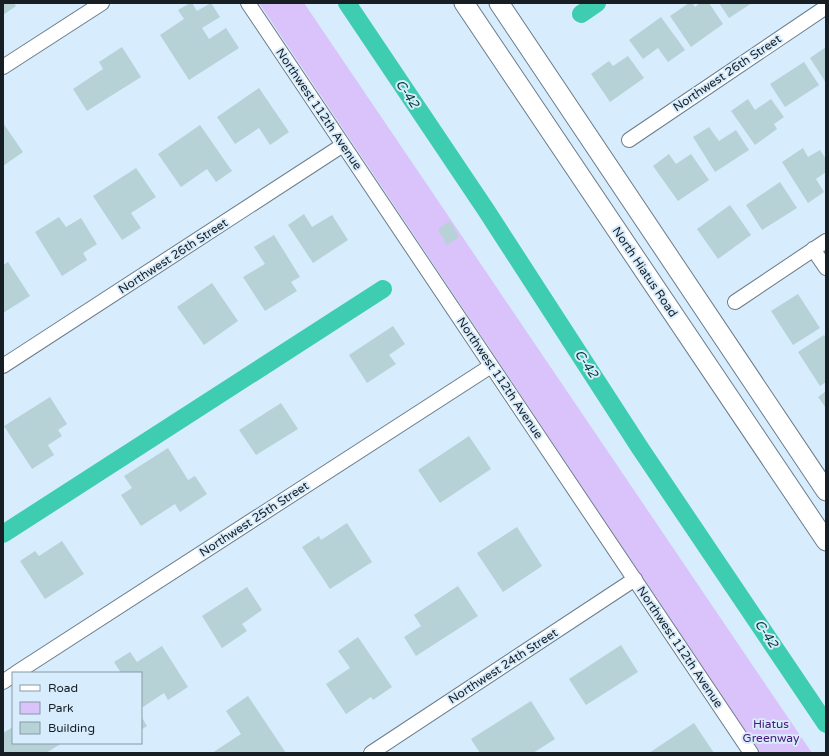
<svg xmlns="http://www.w3.org/2000/svg" width="829" height="756" font-family="'Varela Round',sans-serif">
	<style>
		.green { fill: #dac2fa }
		.lines { fill: none; stroke-linecap: round; stroke-linejoin: round }
		.canal { stroke: #3fcdb1; stroke-width: 18 }
		.building { fill: #b6d2d6 }
		.minor-casing { stroke: #6b7d8b; stroke-width: 16 }
		.secondary-casing { stroke: #6b7d8b; stroke-width: 21 }
		.minor { stroke: #fff; stroke-width: 14 }
		.secondary { stroke: #fff; stroke-width: 19 }
		.labels { text-anchor: middle; dominant-baseline: central; stroke-width: 4; stroke-linejoin: round; paint-order: stroke }
		.street-label { font-size: 12px; fill: #171e24; stroke: #d7ecfc }
		.park-label { font-size: 12px; fill: #4c167a; stroke: #d7ecfc }
		.water-label { font-size: 13px; font-style: italic; fill: #004136; stroke: #d7ecfc }
	</style>
	<rect width="100%" height="100%" fill="#d7ecfc"/>
	<path class="green" d="M259 3H304L812 753H760Z"/>
	<g class="lines">
		<path class="canal" d="M347 3 486 210 640 448 826 724
			M581 14 597 3
			M3 534 383 289"/>
	</g>
	<path class="building" d="M3 3H14L16 6 3 15Z
		M190 3H192L197 11 211 3 220 17 202 28 209 39 226 28 239 48 189 80 160 35 184 19 178 10Z
		M689 3H692L695 7 700 3H709L723 24 691 47 670 16Z
		M719 3H752L729 18Z
		M661 17 685 50 668 62 658 48 643 59 629 40Z
		M122 47 141 77 87 111 73 89 103 69 99 62Z
		M826 47V83L810 58Z
		M628 56 644 78 610 102 591 74 609 61 613 66Z
		M804 62 819 85 785 107 770 84Z
		M259 88 289 132 270 145 259 128 235 144 217 117Z
		M748 99 755 110 771 99 784 117 774 124 777 129 755 145 731 111Z
		M3 123 23 152 3 166Z
		M200 125 232 171 216 182 207 169 181 187 158 154Z
		M709 127 719 141 736 130 749 150 715 172 693 137Z
		M803 148 808 157 820 150 826 159V172L816 179 824 192 808 203 782 162Z
		M669 154 676 164 691 154 709 180 678 201 653 166Z
		M136 168 156 197 131 213 141 228 122 240 93 196Z
		M780 182 797 208 762 230 746 205Z
		M730 205 751 235 718 259 697 229Z
		M304 214 312 227 332 215 348 240 313 263 288 225Z
		M59 217 66 227 81 218 97 244 83 253 87 260 62 276 35 232Z
		M450 221 459 237 447 245 438 229Z
		M274 235 300 277 291 282 297 291 265 311 243 277 265 264 254 247Z
		M8 262 30 296 3 313V265Z
		M212 283 238 321 204 345 177 307Z
		M798 294 820 328 793 345 771 311Z
		M393 326 405 344 389 355 396 364 367 383 349 355Z
		M824 335 826 338V382L820 386 798 352Z
		M826 391V408L818 397Z
		M50 397 67 424 58 430 62 436 48 445 54 455 32 469 4 426Z
		M281 403 298 429 256 455 239 430Z
		M469 436 491 469 440 503 418 470Z
		M168 448 188 480 195 476 207 494 180 512 175 504 141 526 121 495 132 488 124 476Z
		M347 523 372 562 330 589 302 547 319 536 321 540Z
		M517 527 542 566 503 592 477 553Z
		M62 541 84 574 45 599 20 561 35 551 39 556Z
		M458 586 478 616 416 656 404 637 421 626 414 615Z
		M247 587 262 610 242 624 247 631 222 648 202 616Z
		M358 637 392 687 373 700 371 697 346 714 326 684 350 668 338 651Z
		M621 645 638 672 586 705 569 679Z
		M162 646 188 687 168 700 164 693 143 707 141 704V673H121L114 662 130 652 137 662Z
		M248 696 286 753H212L241 734 226 711Z
		M531 701 555 739 533 753H480L471 739Z
		M141 716 147 726 141 730Z
		M694 723 714 753H649Z
		M13 727V743H62L46 753H3V733Z"/>
	<g class="lines">
		<g class="minor-casing">
			<path id="minor" d="M248 3 751 753
				M3 67 102 3
				M629 140 826 7
				M813 249 826 268
				M735 302 826 241
				M3 366 343 145
				M16 673 491 366
				M3 682 13 675
				M371 753 635 579"/>
		</g>
		<g class="secondary-casing">
			<path id="secondary" d="M464 3 826 541
				M499 3 826 491"/>
		</g>
		<use href="#minor" class="minor"/>
		<use href="#secondary" class="secondary"/>
	</g>
	<g class="labels">
		<g class="street-label">
			<text transform="translate(727 73) rotate(-34)">Northwest 26th Street</text>
			<text transform="translate(319 109) rotate(56)">Northwest 112th Avenue</text>
			<text transform="translate(173 256) rotate(-33)">Northwest 26th Street</text>
			<text transform="translate(645 272) rotate(56)">North Hiatus Road</text>
			<text transform="translate(500 378) rotate(56)">Northwest 112th Avenue</text>
			<text transform="translate(254 519) rotate(-33)">Northwest 25th Street</text>
			<text transform="translate(680 647) rotate(56)">Northwest 112th Avenue</text>
			<text transform="translate(503 666) rotate(-33)">Northwest 24th Street</text>
		</g>
		<g class="park-label">
			<text x="771" y="724">Hiatus<tspan x="771" dy="14">Greenway</tspan></text>
		</g>
		<g class="water-label">
			<text transform="translate(407 94) rotate(56)">C-42</text>
			<text transform="translate(586 364) rotate(56)">C-42</text>
			<text transform="translate(766 634) rotate(56)">C-42</text>
		</g>
	</g>
	<rect width="829" height="756" fill="none" stroke="#171e24" stroke-width="8"/>
	<rect x="12" y="672" width="130" height="72" fill="#d7ecfc" stroke="#8a9aa6"/>
	<rect x="20" y="685" width="20" height="6" fill="#ffffff" stroke="#8a9aa6"/>
	<text x="48" y="692" font-size="12" fill="#171e24">Road</text>
	<rect x="20" y="702" width="20" height="12" fill="#dac2fa" stroke="#8a9aa6"/>
	<text x="48" y="712" font-size="12" fill="#171e24">Park</text>
	<rect x="20" y="722" width="20" height="12" fill="#b6d2d6" stroke="#8a9aa6"/>
	<text x="48" y="732" font-size="12" fill="#171e24">Building</text>
</svg>
